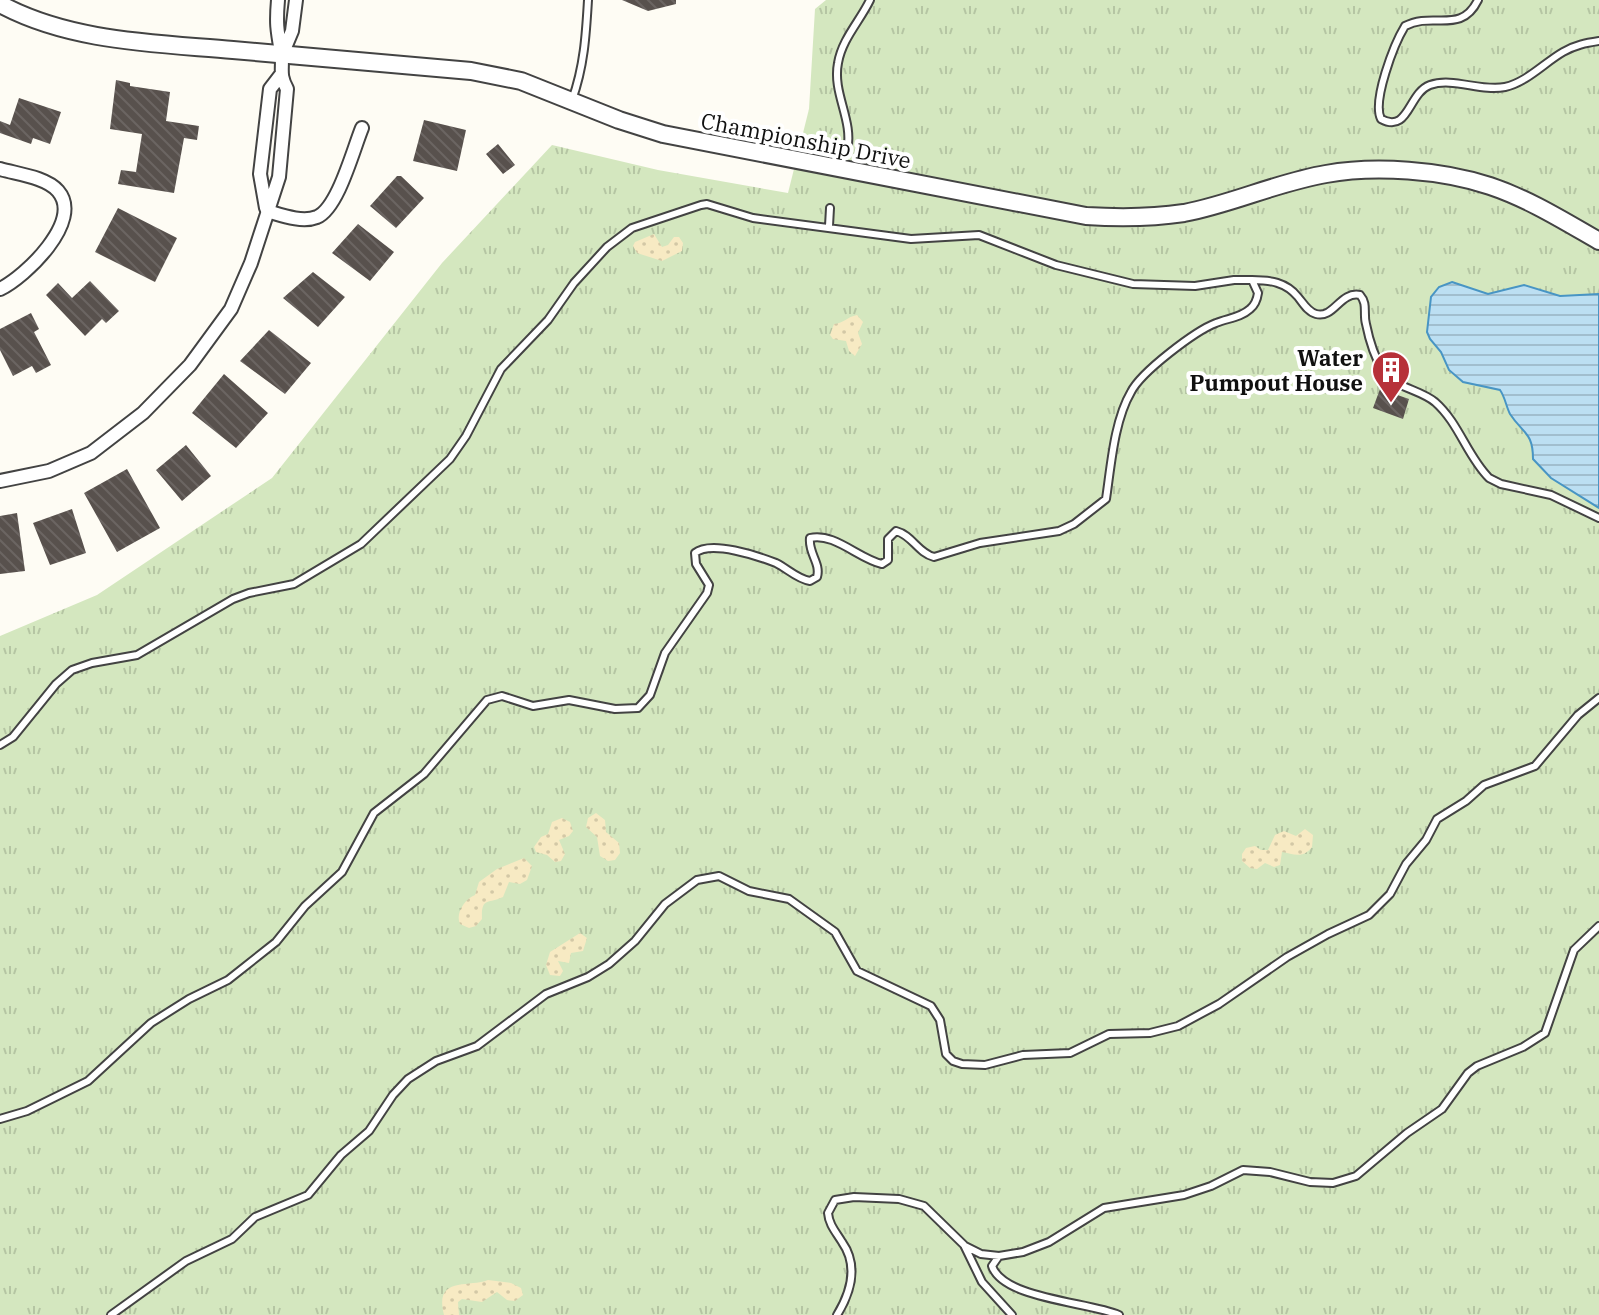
<svg xmlns="http://www.w3.org/2000/svg" width="1599" height="1315" font-family="'IBM Plex Serif',serif">
	<style>
		.grass { fill: url(#grass-tufts) }
		.sand { fill: url(#sand-dots) }
		.water { fill: url(#water-rules); stroke: #4895c4; stroke-width: 2 }
		.building { fill: url(#building-back-hatch) }
		.lines { fill: none; stroke-linecap: round; stroke-linejoin: round }
		.service-casing { stroke: #434343; stroke-width: 10 }
		.minor-casing { stroke: #434343; stroke-width: 16 }
		.tertiary-casing { stroke: #434343; stroke-width: 20 }
		.service { stroke: #fff; stroke-width: 6 }
		.minor { stroke: #fff; stroke-width: 12 }
		.tertiary { stroke: #fff; stroke-width: 16 }
		.labels { text-anchor: middle; dominant-baseline: central; stroke-width: 8; stroke-linejoin: round; paint-order: stroke }
		.street-label { font-size: 22px; fill: #101010; stroke: #fff }
		.poi-label { font-size: 22px; font-weight: bold; fill: #101010; stroke: #fff; text-anchor: end }
	</style>
	<defs>
		<pattern id="grass-tufts" width="24" height="20" patternUnits="userSpaceOnUse" patternTransform="scale(2)"><rect width="24" height="20" fill="#d4e7bf"/><path d="M3 7l-1-3M5 7V3M7 7l1-3M15 17l-1-3M17 17v-4M19 17l1-3" fill="none" stroke="#b5c5a3"/></pattern>
		<pattern id="sand-dots" width="8" height="8" patternUnits="userSpaceOnUse" patternTransform="scale(2)"><rect width="8" height="8" fill="#f7eac3"/><path d="M2 2h.1M6 6h.1" fill="none" stroke="#d3c8a6" stroke-width="1.8" stroke-linecap="round"/></pattern>
		<pattern id="water-rules" width="6" height="5" patternUnits="userSpaceOnUse" patternTransform="scale(2)"><rect width="6" height="5" fill="#bcdff2"/><path d="M0 2.5h6" fill="none" stroke="#a1bece"/></pattern>
		<pattern id="building-back-hatch" width="6" height="6" patternUnits="userSpaceOnUse" patternTransform="scale(2)"><rect width="6" height="6" fill="#58514d"/><path d="M-1 5l2 2M0 0l6 6M5-1l2 2" fill="none" stroke="#6b6562"/></pattern>
	</defs>
	<rect width="100%" height="100%" fill="#fefcf4"/>
	<path class="grass" d="M826 0H1599V1315H0V636L97 595 272 478 442 263 552 145 658 170 788 193 809 109 815 9Z"/>
	<path class="sand" d="M654 234 662 247 668 245 674 237H679L683 243 682 251 662 261 637 253 633 246 635 242Z
		M857 315 863 322 858 333 862 344 855 356 849 351 846 341 833 339 830 335 834 324C844 323 847 317 857 315Z
		M596 813 605 820 606 832 619 843 620 853 615 860 608 861 600 856 597 837 586 827 588 818Z
		M562 818 570 822 573 831 569 836 559 840 565 854 561 861 555 862 547 855 536 852 534 847 541 837 548 834 552 822Z
		M1305 829 1313 835 1312 847C1303 859 1293 854 1282 852L1280 865 1274 867 1265 863 1257 869 1250 868 1242 861V854L1246 848 1255 846 1261 850H1268L1275 835 1284 831 1296 836Z
		M524 858 532 866 527 880 520 884 509 882 503 897C488 904 481 897 482 919L476 926 469 928 460 924C455 913 465 899 475 895L479 882 497 869Z
		M580 933 587 938 583 951 571 953 569 963 558 961 563 971 560 976 550 975 546 965 550 952Z
		M488 1280 511 1283 521 1288 523 1295 515 1301 507 1300 497 1292 482 1302 462 1299 458 1302 459 1315H444C434 1276 467 1288 488 1280Z"/>
	<path class="water" d="M1452 282 1488 294 1524 285 1560 296 1599 294V508L1551 478 1533 459C1533 432 1523 434 1510 414 1506 406 1505 397 1500 390L1463 382 1449 370 1441 352 1430 339 1427 332 1431 297 1439 287Z"/>
	<path class="building" d="M622 0H676V4L648 11Z
		M116 80 130 83V86L170 92 166 121 199 126 197 140 184 138 174 193 118 184 121 170 136 172 142 134 110 129Z
		M19 98 61 112 50 144 33 138 31 144 0 133V121L10 125Z
		M424 120 466 130 457 171 413 161Z
		M498 144 515 165 503 174 486 154Z
		M397 176H401L424 198 396 228 370 206Z
		M118 208 177 238 155 282 95 252Z
		M358 224 394 252 370 281 332 253Z
		M313 272 345 297 318 327 283 298Z
		M90 281 119 311 106 323 102 319 85 336 46 295 58 283 72 298Z
		M31 313 39 329 34 332 51 365 36 373 32 366 13 376 0 350V329Z
		M269 330 311 363 285 394 240 361Z
		M224 374 268 413 236 448 192 413Z
		M1380 389 1409 399 1403 419 1373 408Z
		M186 445 211 476 182 501 156 470Z
		M127 469 160 528 117 552 84 493Z
		M72 509 86 553 50 565 33 523Z
		M17 513 25 571 0 574V516Z"/>
	<g class="lines">
		<g class="service-casing">
			<path id="service" d="M1478 0C1461 35 1433 11 1405 26 1394 44 1372 101 1381 119 1409 134 1408 93 1430 85 1453 77 1481 92 1505 87 1527 82 1544 63 1563 52 1575 45 1586 43 1599 41
				M572 100C584 67 586 35 588 0
				M847 151C854 120 832 94 838 63 842 39 860 21 870 0
				M829 226 830 208
				M0 745 13 737 56 684 72 670 92 663 137 655 233 599 249 593 294 584 361 544 450 459 466 436 501 369 548 320 574 283 607 247 632 228 701 205 707 204 753 218 911 239 979 235 1056 265 1133 284 1195 286 1234 280H1252
				M0 1119 27 1111 88 1081 151 1023 189 999 228 980 276 942 305 906 342 872 374 813 424 774 487 700 502 696 533 706 569 700 615 709 638 708 650 695 665 653 707 593 709 585 696 564 695 553C711 540 758 556 776 563 788 569 797 579 810 581L817 577C821 563 808 553 810 538 834 532 859 559 882 564L888 560V539L896 531C912 535 918 553 934 557L980 543 1059 531 1074 524 1106 499C1111 466 1114 421 1131 392 1141 372 1195 331 1216 323 1228 318 1240 318 1250 309 1255 305 1257 300 1258 293L1252 280C1270 280 1286 282 1298 297 1303 303 1308 312 1316 314 1334 319 1340 291 1360 295 1368 304 1363 313 1366 324 1369 339 1375 358 1383 371 1395 388 1419 389 1435 402 1459 423 1467 456 1489 478L1501 484 1551 495 1599 518
				M965 1246 981 1254 999 1256
				M111 1315 186 1261 232 1239 255 1217 308 1195 341 1155 369 1131 393 1095 408 1079 436 1061 477 1046 546 994 588 977 609 964 635 941 665 904 697 880 719 876 749 891 789 899 835 932 857 971 931 1006 940 1020 946 1054 953 1061 962 1064 985 1065 1023 1055 1070 1053 1109 1034 1150 1033 1178 1026 1219 1004 1287 957 1328 934 1369 915 1390 894 1406 864 1426 840 1437 819 1466 801 1484 785 1535 766 1578 715 1599 698
				M837 1315C851 1292 859 1266 842 1242 836 1232 829 1225 828 1213L835 1200 854 1197 899 1199 924 1206 964 1245 982 1282 1012 1315
				M1119 1315C1089 1302 1003 1299 992 1266L999 1256 1023 1252 1049 1242 1104 1208 1184 1195 1211 1186 1243 1170 1270 1172 1310 1182 1333 1183 1356 1176 1407 1133 1442 1109 1468 1073 1477 1066 1523 1047 1545 1033 1574 950 1599 926"/>
		</g>
		<g class="minor-casing">
			<path id="minor" d="M282 55 292 31 296 0
				M0 169C17 174 46 177 58 191 84 221 25 277 0 289
				M266 208 260 174 270 89 280 76
				M267 211C281 215 302 223 317 217 338 208 353 150 362 128
				M0 481 49 471 91 453 143 413 190 365 231 309 251 263 279 177 287 89C278 73 284 68 281 52 277 29 276 23 278 0"/>
		</g>
		<g class="tertiary-casing">
			<path id="tertiary" d="M0 4C70 42 155 43 233 50 312 57 392 64 471 71L521 81 619 120 663 134 1086 216C1119 218 1151 218 1184 213 1232 204 1278 182 1326 174 1375 165 1442 170 1490 186 1529 199 1564 221 1599 241"/>
		</g>
		<use href="#service" class="service"/>
		<use href="#minor" class="minor"/>
		<use href="#tertiary" class="tertiary"/>
	</g>
	<defs>
		<g id="building-pin" transform="scale(2)"><path d="M0 17L-7.5 6A9.5 9.5 0 1 1 7.5 6Z" fill="#b73139" stroke="#fff"/><path d="M-4-6H4V6H1V3H-1V6H-4ZM-2.5-4.3h1.7v1.8h-1.7ZM.8-4.3h1.7v1.8H.8ZM-2.5-1h1.7V.8h-1.7ZM.8-1h1.7V.8H.8Z" fill="#fff"/></g>
	</defs>
	<g fill-rule="evenodd">
		<use href="#building-pin" x="1391" y="370"/>
	</g>
	<g class="labels">
		<g class="street-label">
			<text transform="translate(806 140) rotate(11)">Championship Drive</text>
		</g>
		<g class="poi-label">
			<text x="1363" y="357">Water<tspan x="1363" dy="25">Pumpout House</tspan></text>
		</g>
	</g>
</svg>
